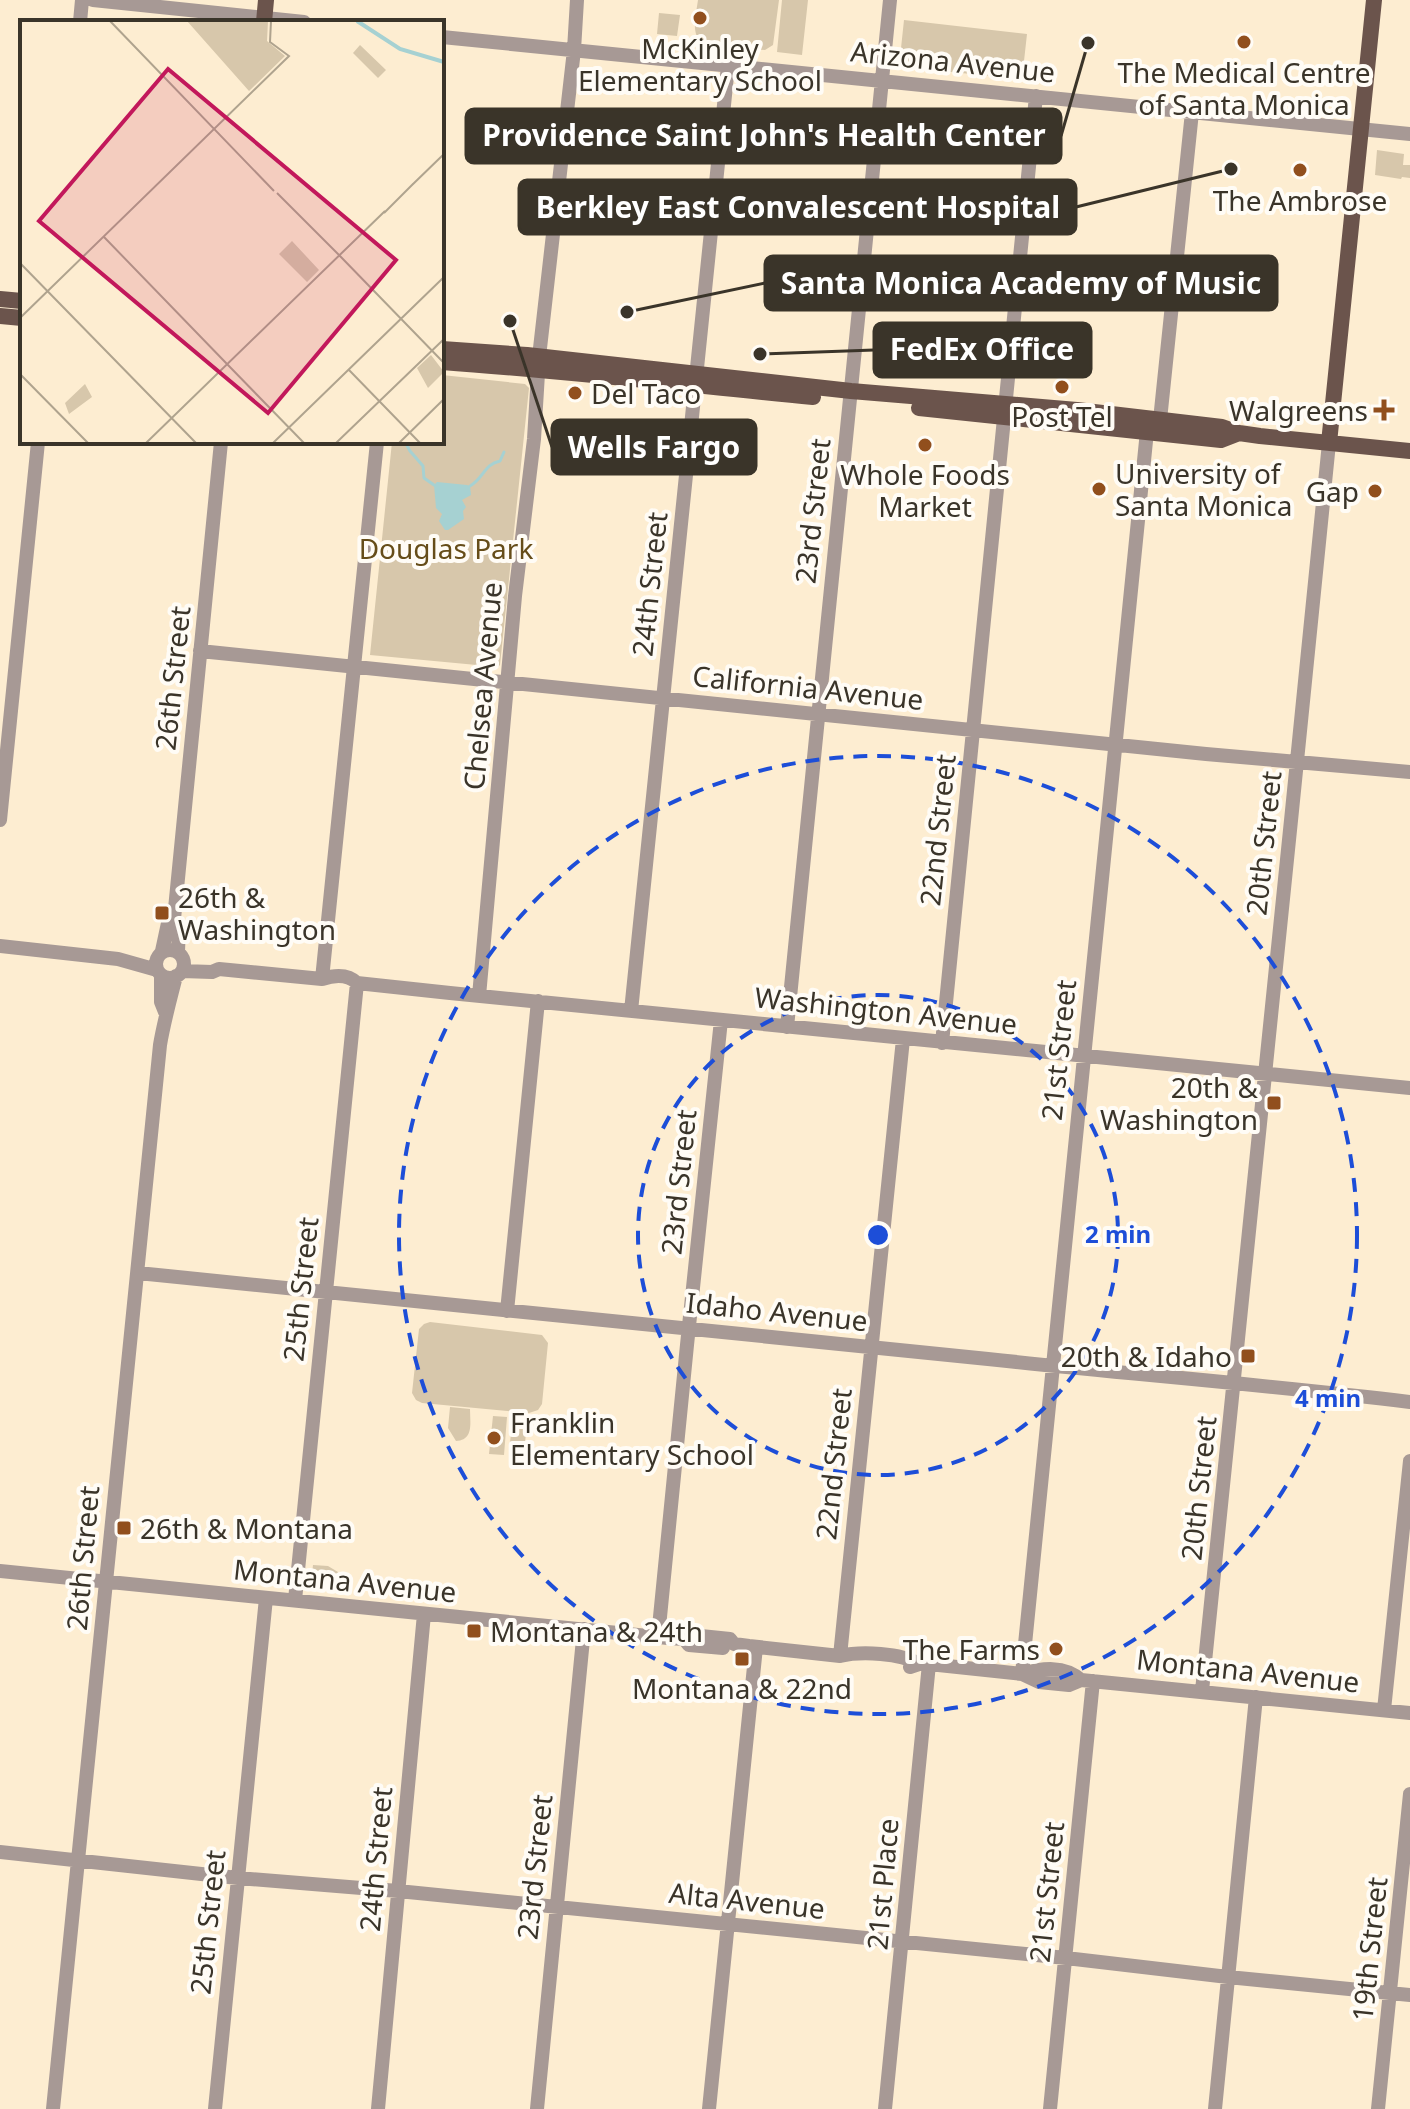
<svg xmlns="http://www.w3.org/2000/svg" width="1410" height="2109" font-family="'Noto Sans',sans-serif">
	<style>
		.green { fill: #d7c7ab }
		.water { fill: #a6d1d2 }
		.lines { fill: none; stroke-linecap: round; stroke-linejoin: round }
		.stream { stroke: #a6d1d2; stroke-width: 3 }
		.minor { stroke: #a79995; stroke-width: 14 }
		.major { stroke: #6b544c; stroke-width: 16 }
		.ring { fill: none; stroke: #1d4ed8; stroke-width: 4; stroke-dasharray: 14 10 }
		.poi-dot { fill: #914f1d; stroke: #fffcf6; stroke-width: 3 }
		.labels { text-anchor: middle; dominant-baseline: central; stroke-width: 8; stroke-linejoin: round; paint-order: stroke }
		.poi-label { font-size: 28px; fill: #3a3429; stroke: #fffcf6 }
		.street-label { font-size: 28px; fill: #3a3429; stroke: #fffcf6 }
		.park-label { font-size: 28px; fill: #664d19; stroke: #fffcf6 }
		.inset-river { fill: none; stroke: #a6d1d2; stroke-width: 4 }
		.inset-road { fill: none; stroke: #afa38e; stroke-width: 2 }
		.view { fill: #c2185b; fill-opacity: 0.15; stroke: #c2185b; stroke-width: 4 }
		.inset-edge { fill: none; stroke: #3a3429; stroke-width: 4 }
		.centre { fill: #1d4ed8; stroke: #fffcf6; stroke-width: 4 }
		.ring-label { font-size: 24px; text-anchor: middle; font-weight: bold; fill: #1d4ed8; stroke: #fffcf6; stroke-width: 8; stroke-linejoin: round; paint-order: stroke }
		.leader { fill: none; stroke: #3a3429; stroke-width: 3 }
		.callout-dot { fill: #3a3429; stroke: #fffcf6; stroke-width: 3 }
		.callout { fill: #3a3429; stroke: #3a3429; stroke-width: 3 }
		.callout-label { font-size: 30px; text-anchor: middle; font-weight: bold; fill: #fff }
	</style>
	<rect width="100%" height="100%" fill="#fdedd1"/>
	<path class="green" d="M698 0H779L773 45 765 50 703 44C690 34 696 15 698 0Z
		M782 0H808L802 55 777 52Z
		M659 13 680 15 677 36 657 34Z
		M904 20 1027 34 1022 79 899 67Z
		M1377 150 1404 154 1403 165H1410V178L1402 177 1401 179 1375 175Z
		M442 375 525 384 529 388 500 665 498 667 370 655 392 442H442Z
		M430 1322 542 1335 548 1343 542 1404 538 1410 529 1413 422 1403 416 1400 412 1393 419 1329 424 1324Z
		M450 1407 470 1409C470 1423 474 1440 456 1441L448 1428Z
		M493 1416 507 1417 504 1455 489 1454Z
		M513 1418 527 1419 524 1457 509 1456 510 1443 523 1444 510 1442Z
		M313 1565 328 1566 338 1572 337 1587 311 1584Z"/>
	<path class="water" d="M437 482 467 485 470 486 471 495 462 500 466 507 463 511 464 519 448 530H445L439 521 442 514 436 508 434 485Z"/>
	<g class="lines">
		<path class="stream" d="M405 442 410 451 423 466 424 478 434 485
			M470 486C484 478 484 464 500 461L504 452"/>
		<path class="minor" d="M93 0 304 22
			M80 22 82 0
			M442 37 1410 134
			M1160 420 1192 112
			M200 651 1206 754 1410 772
			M0 820 38 442
			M174 919 179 924 178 952
			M0 946 118 959 157 970
			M156 964a14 14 0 1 1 28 0a14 14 0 1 1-28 0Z
			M162 951 168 923 174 919 221 442
			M182 971 212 972 219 969 322 979C334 975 348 974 357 983L450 993 1410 1088
			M161 975V1002L165 1012
			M322 979 377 442
			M479 996 515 596 534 439 539 357 574 50 577 0
			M631 1011 728 66
			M787 1027 890 0
			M942 1043 1036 96
			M138 1273C422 1301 705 1330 988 1359 1129 1374 1270 1385 1410 1402
			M507 1311 538 1001
			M0 1571 668 1638 684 1639 691 1635 730 1639 734 1644 749 1646 840 1656C861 1651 901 1653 919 1664
			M295 1600 357 983
			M658 1637 687 1345 721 1020
			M684 1639 689 1645 723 1648
			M840 1656 903 1039
			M910 1667 919 1664H929L1022 1674 1039 1682 1069 1685 1081 1680 1410 1713
			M1022 1674 1147 431
			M1022 1674C1042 1668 1064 1665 1081 1680
			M1202 1691C1248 1276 1286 859 1329 443
			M1384 1710 1410 1461
			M0 1852 238 1878 398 1891 1066 1958 1228 1977 1410 1995
			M53 2109 160 1045C164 1021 170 1000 176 976
			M215 2109 266 1598
			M378 2109 424 1614
			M537 2109 584 1629
			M709 2109 756 1647
			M885 2109 929 1664
			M1050 2109 1093 1681
			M1215 2109 1256 1697
			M1378 2109 1410 1794"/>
		<path class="major" d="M264 22 266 0
			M0 299 22 301
			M0 316 22 318
			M442 349 527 355 851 391 1077 410 1222 427 1239 433 1260 436 1410 451
			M442 362C566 371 689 385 813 397
			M919 408 1221 440 1239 433
			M1329 443 1374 0"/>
	</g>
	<g class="ring">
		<circle cx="878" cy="1235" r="240"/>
		<circle cx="878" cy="1235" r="479"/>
	</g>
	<g class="poi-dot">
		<circle cx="700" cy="18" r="8"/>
		<circle cx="1244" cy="42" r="8"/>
		<circle cx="1300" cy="170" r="8"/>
		<circle cx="1062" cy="387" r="8"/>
		<circle cx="575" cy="393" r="8"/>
		<path d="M1380 398h8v8h8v8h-8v8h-8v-8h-8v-8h8z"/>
		<circle cx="925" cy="445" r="8"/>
		<circle cx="1099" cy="489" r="8"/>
		<circle cx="1375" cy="491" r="8"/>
		<rect x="154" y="905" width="16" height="16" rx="4"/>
		<rect x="1266" y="1095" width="16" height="16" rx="4"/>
		<rect x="1240" y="1348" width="16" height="16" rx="4"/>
		<circle cx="494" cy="1438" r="8"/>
		<rect x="116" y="1520" width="16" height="16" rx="4"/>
		<rect x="466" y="1623" width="16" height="16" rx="4"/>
		<circle cx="1056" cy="1649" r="8"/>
		<rect x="734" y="1651" width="16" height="16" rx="4"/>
	</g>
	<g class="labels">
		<g class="poi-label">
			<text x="700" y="48">McKinley<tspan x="700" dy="32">Elementary School</tspan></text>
			<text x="1244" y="72">The Medical Centre<tspan x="1244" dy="32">of Santa Monica</tspan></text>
			<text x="1300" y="200">The Ambrose</text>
			<text x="591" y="393" text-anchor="start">Del Taco</text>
			<text x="1368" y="410" text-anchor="end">Walgreens</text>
			<text x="1062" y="416">Post Tel</text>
			<text x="1115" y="473" text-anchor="start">University of<tspan x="1115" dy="32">Santa Monica</tspan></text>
			<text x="925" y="474">Whole Foods<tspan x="925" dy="32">Market</tspan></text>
			<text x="1359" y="491" text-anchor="end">Gap</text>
			<text x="178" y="897" text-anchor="start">26th &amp;<tspan x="178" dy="32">Washington</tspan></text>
			<text x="1258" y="1087" text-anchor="end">20th &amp;<tspan x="1258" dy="32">Washington</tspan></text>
			<text x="1232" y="1356" text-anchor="end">20th &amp; Idaho</text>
			<text x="510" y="1422" text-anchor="start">Franklin<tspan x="510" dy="32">Elementary School</tspan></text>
			<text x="140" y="1528" text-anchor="start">26th &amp; Montana</text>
			<text x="490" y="1631" text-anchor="start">Montana &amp; 24th</text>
			<text x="1040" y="1649" text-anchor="end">The Farms</text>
			<text x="742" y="1688">Montana &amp; 22nd</text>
		</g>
		<g class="street-label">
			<text transform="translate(953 61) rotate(6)">Arizona Avenue</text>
			<text transform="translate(812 511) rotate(-84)">23rd Street</text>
			<text transform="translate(649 584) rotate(-84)">24th Street</text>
			<text transform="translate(172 678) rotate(-84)">26th Street</text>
			<text transform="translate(482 686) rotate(-85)">Chelsea Avenue</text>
			<text transform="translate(808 687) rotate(6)">California Avenue</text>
			<text transform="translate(937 830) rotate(-84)">22nd Street</text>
			<text transform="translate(1263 843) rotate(-84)">20th Street</text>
			<text transform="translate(886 1010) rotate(6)">Washington Avenue</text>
			<text transform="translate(1058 1050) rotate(-84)">21st Street</text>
			<text transform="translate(678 1182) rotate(-84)">23rd Street</text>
			<text transform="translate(300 1289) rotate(-84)">25th Street</text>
			<text transform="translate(777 1311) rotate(6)">Idaho Avenue</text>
			<text transform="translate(833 1464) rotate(-84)">22nd Street</text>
			<text transform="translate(1198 1488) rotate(-84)">20th Street</text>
			<text transform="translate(82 1558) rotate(-85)">26th Street</text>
			<text transform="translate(345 1580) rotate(6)">Montana Avenue</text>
			<text transform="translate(1248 1670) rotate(6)">Montana Avenue</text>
			<text transform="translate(375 1859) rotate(-85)">24th Street</text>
			<text transform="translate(534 1867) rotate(-84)">23rd Street</text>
			<text transform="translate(882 1884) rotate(-85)">21st Place</text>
			<text transform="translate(1046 1892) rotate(-84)">21st Street</text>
			<text transform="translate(747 1900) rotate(6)">Alta Avenue</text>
			<text transform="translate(207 1922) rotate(-84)">25th Street</text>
			<text transform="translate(1369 1949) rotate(-84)">19th Street</text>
		</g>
		<g class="park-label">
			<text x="446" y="548">Douglas Park</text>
		</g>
	</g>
	<g transform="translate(20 20)">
		<rect width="424" height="424" fill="#fdedd1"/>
		<path d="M167 1H248L247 21 265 36 229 71ZM340 25 366 50 358 58 333 33ZM272 221 299 250 287 262 259 234ZM411 335 424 352 408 368 397 348ZM65 364 72 377 49 394 45 383Z" fill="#d7c7ab"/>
		<path class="inset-river" d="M337 1 380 29 424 42"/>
		<path class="inset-road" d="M90 1 254 171M391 166 424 134M257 173 319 235M364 193 393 164M84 217 207 344M319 235 424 343M0 243 176 423M0 298 269 36 250 22 251 1M207 344 284 423M329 350 400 423M0 354 68 423M126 423 365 191M253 423 424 257M316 423 424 319M379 423 424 379"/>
		<path class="view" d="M148 49 376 240 248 393 19 201Z"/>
		<rect width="424" height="424" class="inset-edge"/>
	</g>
	<circle cx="878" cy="1235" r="12" class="centre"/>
	<g class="ring-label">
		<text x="1118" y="1243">2 min</text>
		<text x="1328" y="1407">4 min</text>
	</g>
	<path class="leader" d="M1088 43L1061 136M1231 169L1076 207M627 312L765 283M760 354L874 350M510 321L552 447"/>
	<g class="callout-dot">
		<circle cx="1088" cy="43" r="8"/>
		<circle cx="1231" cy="169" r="8"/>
		<circle cx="627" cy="312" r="8"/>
		<circle cx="760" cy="354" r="8"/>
		<circle cx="510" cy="321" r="8"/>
	</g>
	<g class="callout">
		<rect x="466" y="109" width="595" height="54" rx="8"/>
		<rect x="519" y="180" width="557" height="54" rx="8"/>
		<rect x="765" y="256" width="512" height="54" rx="8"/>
		<rect x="874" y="323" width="217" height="54" rx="8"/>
		<rect x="552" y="420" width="204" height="54" rx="8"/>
	</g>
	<g class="callout-label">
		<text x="764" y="146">Providence Saint John's Health Center</text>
		<text x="798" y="218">Berkley East Convalescent Hospital</text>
		<text x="1021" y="294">Santa Monica Academy of Music</text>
		<text x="982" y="360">FedEx Office</text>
		<text x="654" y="458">Wells Fargo</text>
	</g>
</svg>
